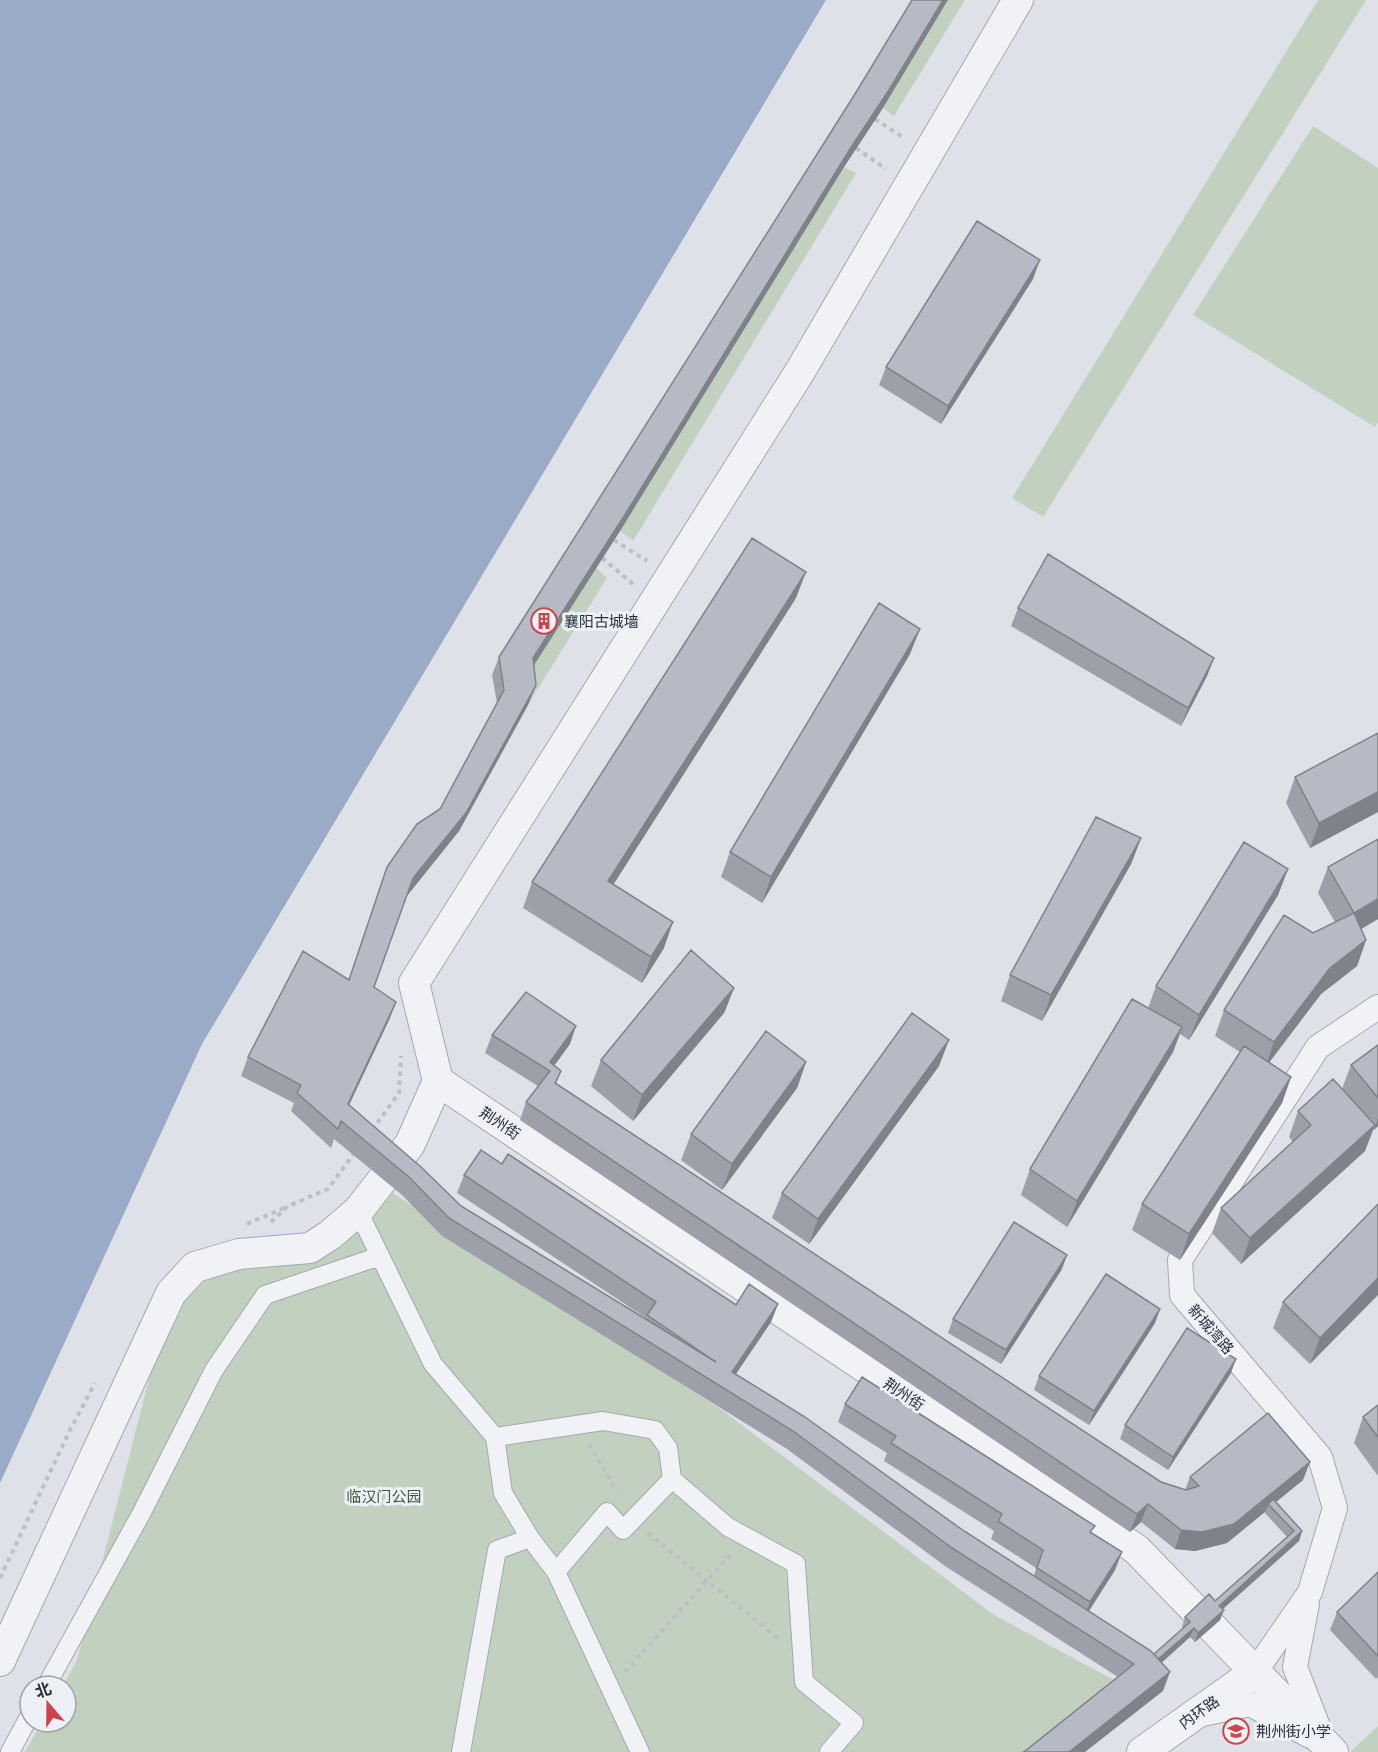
<svg xmlns="http://www.w3.org/2000/svg" width="1378" height="1752" font-family="Helvetica,'Noto Sans SC',sans-serif">
	<style>
		.green { fill: #c2d1bf }
		.water { fill: #9aabc7 }
		.lines { fill: none; stroke-linecap: round; stroke-linejoin: round }
		.pedestrian-casing { stroke: #a4a8b1; stroke-width: 20 }
		.minor-casing { stroke: #a4a8b1; stroke-width: 26 }
		.tertiary-casing { stroke: #a4a8b1; stroke-width: 32 }
		.path { stroke: #bdbfc6; stroke-width: 4; stroke-dasharray: 4.5 4.5; stroke-linecap: butt }
		.pedestrian { stroke: #f1f2f6; stroke-width: 18 }
		.minor { stroke: #f1f2f6; stroke-width: 24 }
		.tertiary { stroke: #f1f2f6; stroke-width: 30 }
		.wall { fill: #9da0a9 }
		.shaded-wall { fill: #7f8289 }
		.building { fill: #b6bac4; stroke: #7f8289; stroke-width: 1.5 }
		.labels { text-anchor: middle; dominant-baseline: central; stroke-width: 6; stroke-linejoin: round; paint-order: stroke }
		.poi-label { font-size: 15px; fill: #282e3e; stroke: #edf0f5; text-anchor: start }
		.street-label { font-size: 15px; fill: #282e3e; stroke: #edf0f5 }
		.park-label { font-size: 15px; fill: #395935; stroke: #edf0f5 }
	</style>
	<rect width="100%" height="100%" fill="#dee1e7"/>
	<path class="green" d="M948 0H965L894 116 883 108Z
		M1318 0H1366L1043 517 1012 498Z
		M1313 126 1378 168V422L1375 427 1193 315Z
		M844 167 856 173 633 541 620 531Z
		M596 567 607 578 529 703 527 676Z
		M379 1184 722 1410 994 1615 1112 1679 1127 1682 1040 1752H25L42 1722H66V1686H63L77 1660 171 1293 195 1267 310 1248Z
		M1378 1726V1752H1350Z"/>
	<path class="water" d="M0 0H826L202 1044 0 1483Z"/>
	<g class="lines">
		<g class="pedestrian-casing">
			<path id="pedestrian" d="M358 1211 433 1364 495 1437 503 1493 530 1538
				M495 1437 603 1421 655 1430 668 1448 672 1479
				M556 1572 607 1512 623 1530 672 1479 728 1527 796 1564 804 1682 854 1723 829 1752
				M46 1686 141 1514 214 1370 265 1295 380 1256
				M10 1752 30 1715
				M461 1752 497 1550 530 1538 556 1572 640 1752"/>
		</g>
		<g class="minor-casing">
			<path id="minor" d="M1307 1604 1295 1667 1322 1737
				M1255 1672 1310 1592 1335 1508 1320 1457 1182 1295 1180 1260 1318 1047 1378 1007
				M1198 1715 1250 1704 1310 1736"/>
		</g>
		<g class="tertiary-casing">
			<path id="tertiary" d="M438 1081 1136 1549 1333 1752
				M0 1661 171 1293 195 1267 239 1254 310 1248 330 1235 358 1211 379 1184 410 1144 438 1081 414 983 799 373 1018 0
				M1142 1752 1255 1672"/>
		</g>
		<path class="path" d="M875 119 904 138
			M856 148 886 169
			M614 540 647 561
			M602 558 633 584
			M372 1130 399 1093 401 1056
			M271 1222 288 1206 328 1189 355 1152
			M247 1224 284 1208
			M589 1444 617 1492
			M648 1533 780 1640
			M0 1578 70 1430 95 1383
			M625 1672 732 1553"/>
		<use href="#pedestrian" class="pedestrian"/>
		<use href="#minor" class="minor"/>
		<use href="#tertiary" class="tertiary"/>
	</g>
	<path class="wall" d="M883 108 844 167 620 531 534 665 529 703 459 831 407 895 374 987 396 1002 389 1020 349 1105 461 1206 646 1319V1318L457 1193 464 1175 502 1164 736 1305 778 1304 771 1322 736 1374 964 1531 1034 1576 1036 1568 991 1539 994 1531 884 1461 887 1453 838 1422 845 1404 1092 1533 1115 1570 1089 1611 1154 1654 1183 1628 1182 1627 1185 1617 1215 1601 1287 1537 1265 1513 1266 1511 1227 1543 1195 1551 1175 1549 1141 1522 1130 1532 520 1120 526 1102 538 1086 485 1053 492 1035 570 1044 554 1065 561 1071 556 1084 1161 1482 1185 1490 1190 1477 1303 1480 1276 1502 1302 1531 1299 1541 1223 1609 1220 1620 1195 1642 1190 1637 1161 1663 1163 1691 1025 1751 1118 1677 945 1566 787 1449 442 1236 402 1195 334 1139 331 1148 291 1111 294 1103 241 1076 248 1057 349 979 497 703 492 675 499 657Z
		M1033 279 941 424 879 385 886 367Z
		M796 598 613 885 664 948 642 983 523 908 532 882Z
		M1018 608 1214 658 1207 676 1181 726 1011 626Z
		M910 654 762 903 721 877 730 852Z
		M1378 733V812L1310 848 1286 803 1295 777Z
		M1141 838 1131 864 1042 1021 1001 1001 1010 975Z
		M1378 839V919L1361 929 1366 940 1357 966 1321 994 1269 1062 1291 1077 1282 1103 1180 1260 1132 1230 1142 1204 1240 1052 1215 1036 1224 1010 1313 933 1335 922 1318 893 1328 867Z
		M1288 869 1278 895 1189 1040 1180 1034 1173 1052 1067 1227 1021 1195 1030 1169 1148 1008 1156 986Z
		M734 988 724 1013 633 1121 591 1086 601 1060Z
		M1378 1045V1126L1374 1130 1373 1129 1365 1151 1241 1264 1212 1233 1221 1208 1293 1142 1289 1137 1298 1111 1342 1089 1351 1065Z
		M806 1062 797 1088 722 1190 681 1160 691 1134Z
		M939 1066 809 1244 772 1218 782 1193Z
		M1378 1204 1310 1364 1273 1328 1283 1302Z
		M1062 1269 1001 1364 948 1333 953 1319Z
		M1155 1323 1089 1425 1034 1390 1039 1376Z
		M1231 1373 1168 1470 1120 1439 1125 1425Z
		M1378 1405V1476L1354 1443 1363 1417Z
		M1378 1572V1677L1376 1679 1330 1630 1337 1612Z"/>
	<path class="shaded-wall" d="M943 0H948L883 108 844 167 620 531 527 676 533 658Z
		M1040 260 1033 279 941 424 948 406Z
		M806 572 796 598 599 907 608 881Z
		M920 629 910 654 762 903 771 877Z
		M1214 658 1207 676 1181 726 1188 708Z
		M536 685 529 703 459 831 407 896 413 878Z
		M1378 792V812L1310 848 1319 823Z
		M1141 838 1131 864 1042 1021 1051 995Z
		M1288 869 1278 895 1189 1040 1199 1015Z
		M1378 899V919L1344 939 1354 913Z
		M673 922 664 948 642 983 651 957Z
		M1366 940 1357 966 1321 994 1265 1068 1274 1042 1330 968Z
		M734 988 724 1013 633 1121 642 1095Z
		M396 1002 389 1020 341 1122 348 1104Z
		M576 1026 570 1044 549 1073 550 1062Z
		M1182 1027 1173 1052 1067 1227 1077 1201Z
		M949 1040 939 1066 809 1244 818 1219Z
		M806 1062 797 1088 722 1190 732 1164Z
		M1291 1077 1282 1103 1180 1260 1189 1234Z
		M1378 1118V1126L1374 1130Z
		M1375 1125 1365 1151 1241 1264 1250 1238Z
		M1067 1255 1062 1269 1001 1364 1006 1350Z
		M1378 1278V1295L1310 1364 1320 1338Z
		M778 1304 771 1322 725 1390 732 1372Z
		M1160 1309 1155 1323 1089 1425 1094 1411Z
		M1236 1359 1231 1373 1168 1470 1173 1457Z
		M1310 1462 1303 1480 1271 1506 1268 1504 1266 1511 1227 1543 1195 1551 1175 1549 1181 1530Z
		M1148 1504 1141 1522 1130 1532 1137 1514Z
		M1302 1531 1299 1541 1216 1615 1219 1606Z
		M1122 1552 1115 1570 1083 1620 1090 1602Z
		M1224 1610 1220 1620 1195 1642 1198 1633Z
		M1194 1628 1190 1637 1149 1674 1152 1665Z
		M1170 1672 1163 1691 1085 1752H1069Z"/>
	<path class="building" d="M912 0H943L889 90 850 149 626 513 533 658 536 685 466 813 413 878 374 987 396 1002 348 1104 421 1167 461 1206 716 1362 647 1315 656 1302 464 1175 481 1150 502 1164 508 1154 736 1305 749 1284 778 1304 732 1372 805 1417 964 1531 1151 1651 1170 1672 1069 1752H1023L1025 1751 1134 1664 952 1548 793 1431 449 1218 409 1177 341 1121 338 1129 297 1093 301 1085 248 1057 303 951 349 980 387 867 417 824 440 809 504 690 499 657 855 94Z
		M977 221 1040 260 948 406 886 367Z
		M752 538 806 572 608 881 673 922 651 957 532 882Z
		M1048 554 1214 658 1188 708 1018 608Z
		M879 603 920 629 771 877 730 852Z
		M1378 733V792L1319 823 1295 777Z
		M1096 817 1141 838 1051 995 1010 975Z
		M1378 839V899L1354 913 1366 940 1330 968 1274 1042 1224 1010 1284 915 1313 933 1354 913 1328 867Z
		M1244 842 1288 869 1199 1015 1156 986Z
		M691 950 734 988 642 1095 601 1060Z
		M526 992 576 1026 550 1062 561 1071 555 1083 1161 1482 1186 1490 1199 1486 1190 1477 1268 1413 1310 1462 1234 1524 1202 1532 1181 1530 1148 1504 1137 1514 526 1102 550 1071 492 1035Z
		M1132 999 1182 1027 1077 1201 1030 1169Z
		M912 1013 949 1040 818 1219 782 1193Z
		M766 1031 806 1062 732 1164 691 1134Z
		M1378 1045V1098L1351 1065Z
		M1244 1046 1291 1077 1189 1234 1142 1204Z
		M1333 1079 1375 1125 1250 1238 1221 1208 1311 1125 1298 1111Z
		M1378 1204V1278L1320 1338 1283 1302Z
		M1014 1222 1067 1255 1006 1350 953 1319Z
		M1106 1274 1160 1309 1094 1411 1039 1376Z
		M1187 1328 1236 1359 1173 1457 1125 1425Z
		M862 1377 1095 1526 1090 1532 1122 1552 1090 1602 1037 1568 1043 1550 998 1521 1002 1514 891 1443 896 1436 845 1404Z
		M1378 1405V1437L1363 1417Z
		M1273 1499 1302 1531 1219 1606 1224 1610 1198 1633 1194 1628 1158 1659 1154 1654 1190 1622 1185 1617 1209 1594 1215 1601 1294 1531 1268 1504Z
		M1378 1572V1656L1337 1612Z"/>
	<defs>
		<g id="building-ring" transform="scale(1.35)"><circle r="9.5" fill="#edf0f5" stroke="#cb454c" stroke-width="1.5"/><path d="M-4-6H4V6H1V3H-1V6H-4ZM-2.5-4.3h1.7v1.8h-1.7ZM.8-4.3h1.7v1.8H.8ZM-2.5-1h1.7V.8h-1.7ZM.8-1h1.7V.8H.8Z" fill="#cb454c"/></g>
		<g id="school-ring" transform="scale(1.35)"><circle r="9.5" fill="#edf0f5" stroke="#cb454c" stroke-width="1.5"/><path d="M0-5L7-2L0 1L-7-2ZM-4 1L0 2.5L4 1V4Q0 6-4 4Z" fill="#cb454c"/></g>
	</defs>
	<g fill-rule="evenodd">
		<use href="#building-ring" x="544" y="621"/>
		<use href="#school-ring" x="1236" y="1731"/>
	</g>
	<g class="labels">
		<g class="poi-label">
			<text x="564" y="621">襄阳古城墙</text>
			<text x="1256" y="1731">荆州街小学</text>
		</g>
		<g class="street-label">
			<text transform="translate(500 1123) rotate(34)">荆州街</text>
			<text transform="translate(1211 1329) rotate(49)">新城湾路</text>
			<text transform="translate(904 1394) rotate(34)">荆州街</text>
			<text transform="translate(1199 1712) rotate(-35)">内环路</text>
		</g>
		<g class="park-label">
			<text x="384" y="1496">临汉门公园</text>
		</g>
	</g>
	<g transform="translate(48 1704) rotate(340)"><circle r="28" fill="#edf0f5" stroke="#9ea2ac" stroke-width="1.5"/>
	<path d="M0-4.5L10 22L0 15L-10 22Z" fill="#cb454c"/>
	<text y="-9" font-size="16" font-weight="bold" text-anchor="middle" fill="#282e3e">北</text>
	</g>
</svg>
